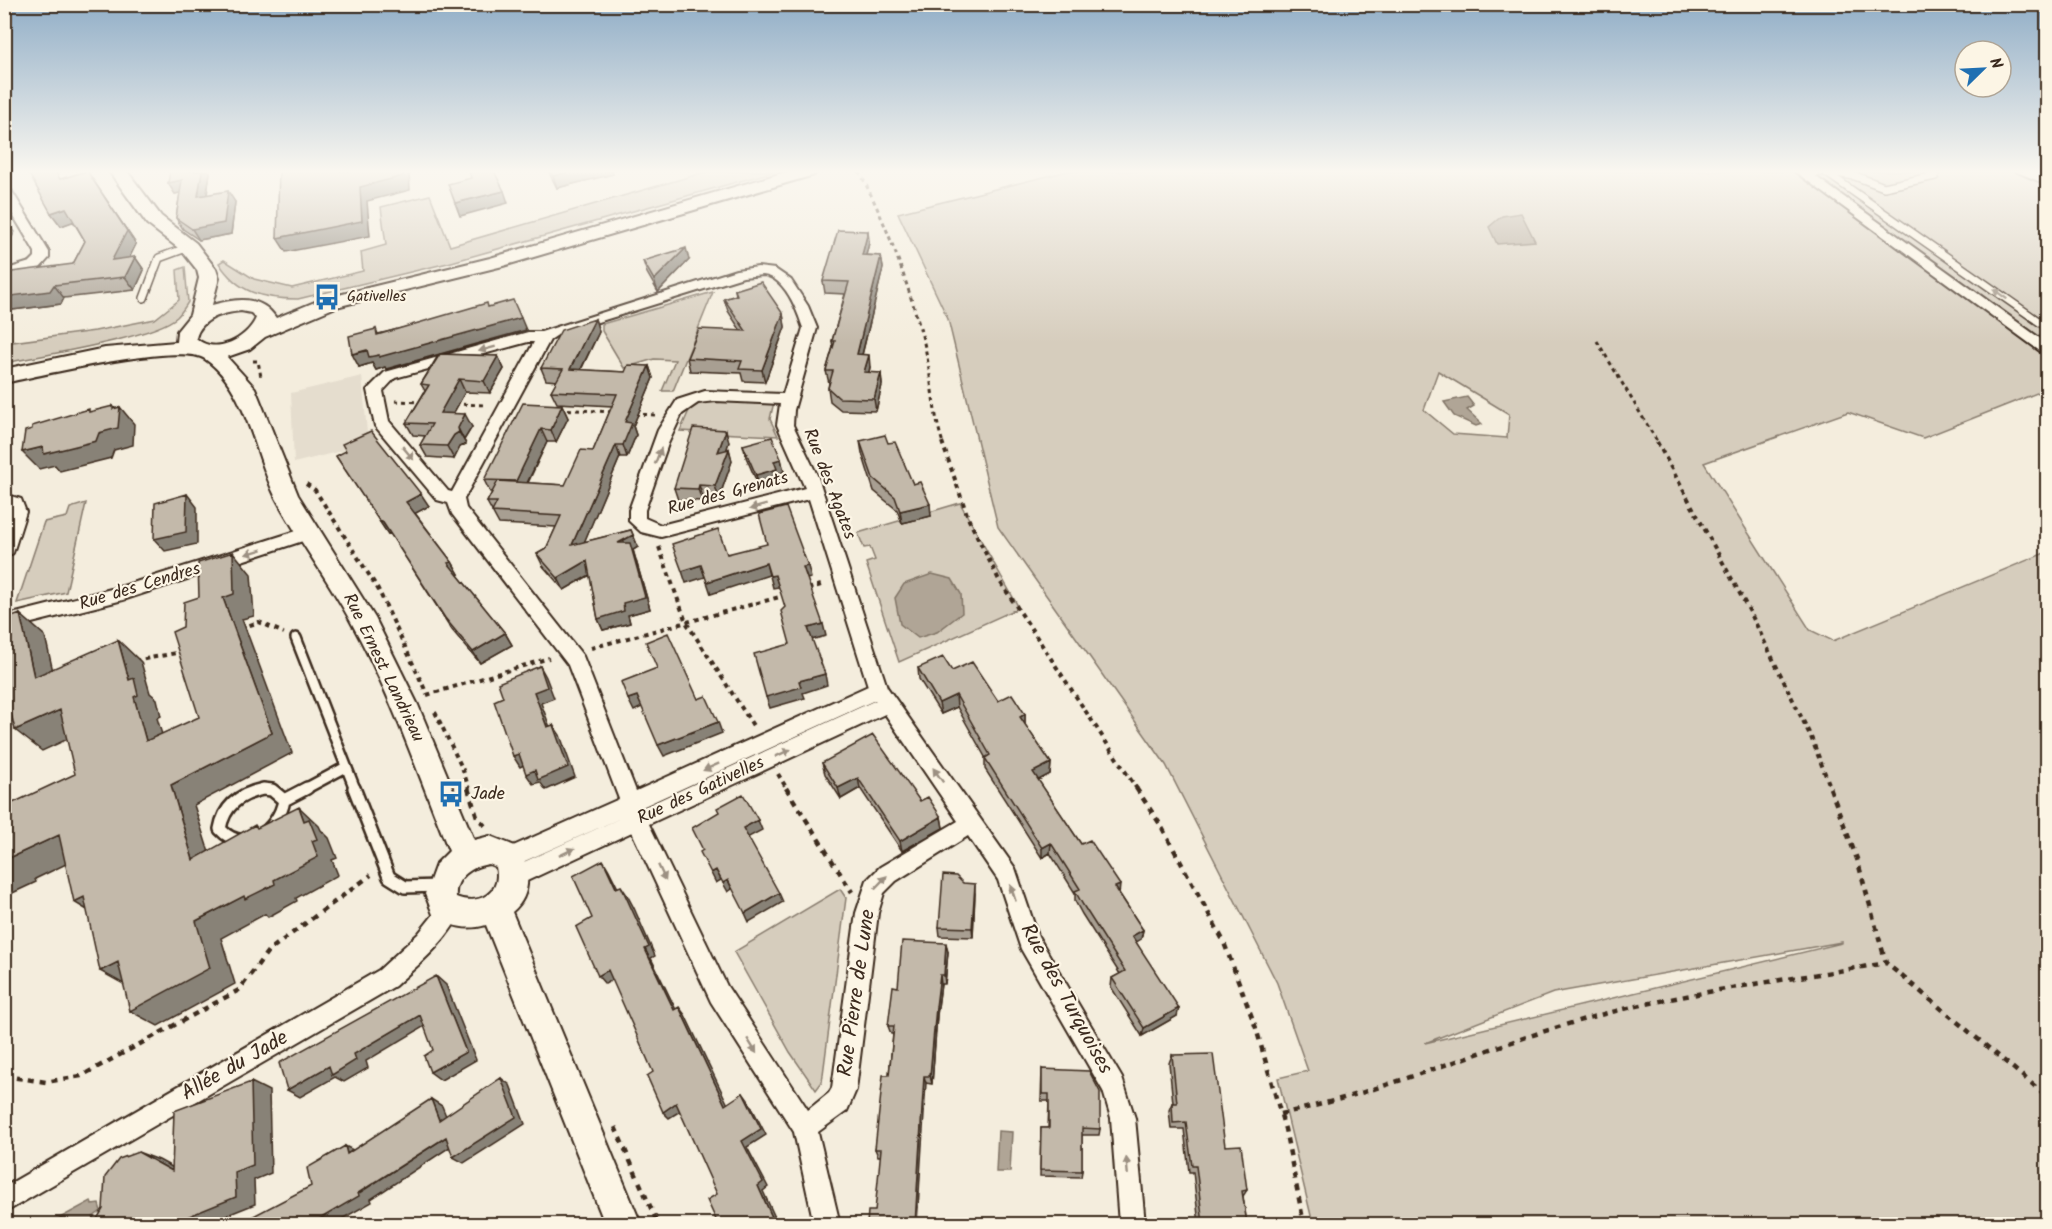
<svg xmlns="http://www.w3.org/2000/svg" width="2052" height="1229" font-family="Kalam,sans-serif">
	<style>
		.built { fill: #e5ddce }
		.green { fill: #d6cdbd; stroke: #887c6e; stroke-width: 1.5; fill-rule: evenodd }
		.water { fill: #b0a596; stroke: #817466; stroke-width: 1.5 }
		.lines { fill: none; stroke-linecap: round; stroke-linejoin: round }
		.lane-far2-casing { stroke: #3b2a1e; stroke-width: 10 }
		.lane-far1-casing { stroke: #3b2a1e; stroke-width: 14 }
		.lane-casing { stroke: #3b2a1e; stroke-width: 16 }
		.street-casing { stroke: #3b2a1e; stroke-width: 4 }
		.secondary-casing { stroke: #3b2a1e; stroke-width: 4 }
		.path-far2 { stroke: #3b2a1e; stroke-width: 3; stroke-dasharray: 4 4; stroke-linecap: butt }
		.path-far1 { stroke: #3b2a1e; stroke-width: 4; stroke-dasharray: 4.5 4.5; stroke-linecap: butt }
		.path { stroke: #3b2a1e; stroke-width: 4.5; stroke-dasharray: 6 6; stroke-linecap: butt }
		.lane-far2 { stroke: #fcf5e5; stroke-width: 7 }
		.lane-far1 { stroke: #fcf5e5; stroke-width: 9 }
		.lane { stroke: #fcf5e5; stroke-width: 11 }
		.street { fill: #fcf5e5; fill-rule: evenodd }
		.secondary { fill: #fcf5e5; fill-rule: evenodd }
		.wall { fill: #a89f92; stroke: #3b2a1e; stroke-width: 1.5 }
		.shaded-wall { fill: #888277; stroke: #3b2a1e; stroke-width: 1.5 }
		.building { fill: #c3b9aa; stroke: #3b2a1e; stroke-width: 1.5 }
		.oneway { fill: #9c9082 }
		.labels { text-anchor: middle; dominant-baseline: central; stroke-width: 4.5; stroke-linejoin: round; paint-order: stroke }
		.far-poi-label { font-size: 15px; fill: #3b2a1e; stroke: #fcf5e5; text-anchor: start }
		.street-label { font-size: 18px; fill: #3b2a1e; stroke: #fcf5e5 }
		.poi-label { font-size: 18px; fill: #3b2a1e; stroke: #fcf5e5; text-anchor: start }
		.near-street-label { font-size: 21px; fill: #3b2a1e; stroke: #fcf5e5 }
	</style>
	<rect width="100%" height="100%" fill="#f4eddd"/>
	<filter id="ink" filterUnits="userSpaceOnUse"><feTurbulence type="fractalNoise" baseFrequency=".0167" numOctaves="2"/><feDisplacementMap in="SourceGraphic" scale="12" xChannelSelector="R" yChannelSelector="G"/><feConvolveMatrix kernelMatrix="1 2 1 2 8 2 1 2 1" color-interpolation-filters="sRGB"/></filter>
	<g filter="url(#ink)">
		<path class="built" d="M362 376 368 444 294 463 291 393Z"/>
		<path class="green" d="M709 171H776L448 263 298 299C263 299 238 293 219 263L224 260 254 279 292 288 363 271 361 252 386 245 381 207 430 195 450 246Z
			M1068 171H2047V389L1923 438 1848 412 1704 463 1810 630 1833 641 2047 552V1224H1313L1278 1078 1308 1071 1277 983 1166 765 998 527 948 319 898 213ZM1438 371 1509 414 1507 438 1453 434 1424 410ZM1842 942V943L1425 1043 1553 993Z
			M185 267 188 302C185 307 181 313 177 317 154 338 39 356 5 363V343L95 331 155 319 179 300 177 270Z
			M713 292 673 391H662L675 360 654 359 624 368 602 331V324Z
			M708 399 774 402 770 419 778 436 680 431 691 406Z
			M86 503 66 592 17 603 44 522 67 517 70 508Z
			M960 503 1019 608 899 662 866 563 875 560 870 547 864 548 858 533Z
			M840 889 846 898 822 1082 816 1090 790 1052 734 952Z"/>
		<path class="water" d="M1521 213 1535 241 1497 244 1489 227 1502 216Z
			M1467 397 1474 406 1467 410 1482 424 1476 426 1454 416 1444 402Z
			M932 574 952 579 961 594 962 613 937 632 918 638 900 624 895 598 904 584Z
			M998 1131 1012 1132 1010 1172H996Z
			M91 1201 92 1205 99 1204 101 1211 93 1217 94 1223 91 1224H49Z"/>
		<g class="lines">
			<g class="lane-far2-casing">
				<path id="lane-far2" d="M1824 171 2048 328
					M1807 175 1824 171 1855 176 1884 187 1935 176
					M144 298 159 258 189 247"/>
			</g>
			<g class="lane-far1-casing">
				<path id="lane-far1" d="M296 638 355 789
					M305 789 346 767"/>
			</g>
			<g class="lane-casing">
				<path id="lane" d="M354 788 389 877 405 887 439 886
					M263 789 272 790 284 800C279 830 245 856 220 829 224 805 240 794 263 789Z
					M284 800 307 788"/>
			</g>
			<g class="street-casing">
				<path id="street" d="M4 171H15L4 177Z
					M1794 171H1808L2048 344V357Z
					M2015 171H2032L2048 177V185Z
					M4 184 10 188 49 252V258L40 268 4 278V270L30 262 35 257V252L4 200Z
					M758 267 775 269 791 280 808 306 817 328 794 410 793 425 818 477 887 687 1015 868 1038 936 1122 1078 1135 1118 1145 1224H1119L1111 1118 1103 1091 1021 949 998 880 968 836 896 881 884 893 878 913 856 1090 847 1111 818 1132 840 1224H814L794 1132 711 1002 632 832 514 887 506 884 503 877 506 870 625 816 516 865 509 868 502 865 498 858 502 851 619 799 568 665 452 514 448 503 437 500 375 426 367 390 385 372 528 332H541L736 270ZM763 275C785 277 797 310 803 328L783 394 705 391 677 400 658 430 629 510V521L641 532 661 537 809 499 868 686 636 791 583 656 466 508 464 499 550 340 559 334 743 277ZM528 342H534L452 492 448 491 389 421 383 391 395 378ZM716 401 780 404 777 425 805 488 661 525 645 518V510L668 444 682 414 698 403ZM875 700H876L642 808V807ZM885 714 958 821 880 867 867 880 856 913 832 1088 829 1093 808 1110 727 986 649 824Z
					M4 494 21 499 26 512 13 553 4 559V527L10 512 4 506Z
					M309 527 315 529 317 533 315 537 123 600 4 630V616L123 586Z
					M450 901 458 904 461 911C448 941 419 964 395 986L4 1213V1187L379 970 418 934 442 904Z"/>
			</g>
			<g class="secondary-casing">
				<path id="secondary" d="M109 171H127L161 216 196 243 216 269 219 278 212 305C237 298 261 295 276 318L322 299 490 258 789 171H817L814 175 503 266 336 307 265 337 250 349 227 357 255 388 298 495 375 618 418 705 474 840 490 836 520 848C529 870 533 895 512 912L641 1224H605L486 925C466 931 452 926 434 917L425 894 436 864 449 851C418 774 391 694 351 622 328 579 298 540 276 498 254 454 247 388 205 359 179 342 39 376 4 383V369L105 348 176 342 177 331 190 315 199 278 197 270 182 251 147 224ZM241 311 251 313 256 318C247 339 215 356 196 338 201 318 223 313 241 311ZM489 864 496 867C502 893 479 906 456 897 454 878 472 866 489 864Z"/>
			</g>
			<path class="path-far2" d="M859 171C888 226 908 283 924 343 932 376 932 411 943 443
				M1597 341 1658 443
				M253 361H258L261 377
				M395 401 421 402
				M455 404 487 405
				M560 409 613 412
				M635 414 655 415"/>
			<path class="path-far1" d="M942 442 969 520 999 580 1137 789
				M1657 442 1751 614 1811 737 1831 789
				M306 484 315 490 378 589 427 694
				M659 547 686 622 754 727
				M808 589 824 584
				M241 628 259 622 284 633
				M591 648 787 595
				M135 661 181 652
				M427 695 549 658
				M435 712 463 770 469 789
				M4 716 15 711
				M778 774 787 789"/>
			<path class="path" d="M468 788 477 817 486 827
				M786 788 852 892
				M1136 788 1160 824 1223 940 1256 1028 1285 1129 1304 1224
				M1830 788 1857 859 1886 963 2048 1097
				M4 1076 46 1082 81 1076 239 990 268 951 371 875
				M1280 1114C1389 1091 1489 1045 1596 1016 1691 991 1789 980 1886 963
				M615 1127 658 1224"/>
			<use href="#lane-far2" class="lane-far2"/>
			<use href="#lane-far1" class="lane-far1"/>
			<use href="#lane" class="lane"/>
			<use href="#street" class="street"/>
			<use href="#secondary" class="secondary"/>
		</g>
		<path class="wall" d="M87 171 136 244 129 258 135 257 144 270 135 290 64 298 61 304 4 311 73 264 85 241 73 221 61 226 51 213 62 179Z
			M548 171H612L613 174 557 188Z
			M210 172 207 195 235 202 231 234 199 240 183 229 176 218 180 193 175 194 168 183Z
			M868 231 869 243 866 255 881 256 883 268 862 355 870 367 869 373H881L882 385 876 411 841 410 830 401 828 388 829 383 826 371 833 347 832 341 845 294 825 293 823 281Z
			M689 260 658 292 647 273 643 261Z
			M735 290 783 314 785 327 765 382 743 381 741 373 690 371 687 358 741 331 728 311 724 299 736 295Z
			M488 307 526 330 440 354 498 356 504 369 490 393 465 392 453 414 472 427 464 440 466 444 460 447 454 459 427 457 420 445 425 436 413 435 406 423 425 391 421 384 439 354 386 369 385 367 376 370 372 363 359 367 376 329 378 334Z
			M595 319 599 332 581 370 625 372 649 366 653 378 633 426 636 435 627 457H620L584 542 631 530 638 547 633 550 650 609 628 615 630 623 603 630 598 619 590 575 564 590 543 566 537 554 546 549 556 527 499 524 487 502 492 492H490L484 480 562 405 568 418 556 442H547L528 483 565 485 593 451 612 406 557 403 551 391 557 381 546 380 541 368Z
			M860 441 888 443 913 484 931 516 902 523 897 510 874 491 862 453Z
			M729 442 726 449H729L732 461 719 498 703 497 702 501 678 500 674 488Z
			M743 445 781 459 784 472 779 473 780 481 759 487 746 457Z
			M336 456 429 506 415 513 452 562 459 574H457L505 633 512 645 480 663 452 630 390 533 388 534Z
			M918 668 952 671 998 701 1025 714V725L1051 763 1050 774 1038 780 1081 844 1119 893 1143 930 1141 939 1136 942 1177 1016 1142 1036 1111 987 1112 978 1120 974 1082 914 1075 901V893L1050 853 1042 858 985 769V757L957 707 941 714 919 679Z
			M822 763 920 801 941 817 943 828 902 851 860 788 841 799 825 774Z
			M963 883 975 893 973 937 940 936 939 927Z
			M948 952 945 984H941L937 1015 932 1084 926 1083 881 1156H878L875 1149 889 1075 893 1034H891L888 1026 898 987Z
			M1172 1055 1225 1146 1247 1190 1243 1196 1247 1224H1199L1193 1172H1189L1184 1129H1171L1169 1110 1172 1103H1173L1169 1063Z
			M1042 1069 1100 1129 1099 1135H1082V1171L1081 1177 1040 1176 1041 1128H1048L1049 1101H1041Z"/>
		<path class="shaded-wall" d="M87 171 136 244 122 273 112 260Z
			M202 171H209L210 172 205 207 198 196Z
			M403 171H409L410 190 367 201 370 236 286 252 277 238 360 187Z
			M574 171H612L613 174 557 188 553 176Z
			M182 180 189 191 175 194 168 183Z
			M228 191 235 202 231 234 199 240 192 229Z
			M504 191 508 203 460 216 455 203Z
			M66 208 75 221 61 226 51 213Z
			M4 215 15 232 4 250Z
			M868 231 869 243 863 267 862 255Z
			M686 248 689 260 658 292 654 280Z
			M881 256 883 268 859 367 857 354Z
			M135 257 144 270 135 290 125 277Z
			M54 285 64 298 61 304 4 311V297Z
			M783 314 785 327 765 382 762 370Z
			M521 318 526 330 386 369 385 367 376 370 372 363 359 367 352 354Z
			M595 319 599 332 575 381 570 369Z
			M869 355 870 367 866 385 864 372Z
			M498 356 504 369 490 393 484 381Z
			M649 366 653 378 633 426 636 435 627 457 623 445 625 422Z
			M881 373 882 385 876 411 874 399Z
			M459 379 465 392 447 425 440 413Z
			M562 405 568 418 556 442 551 430Z
			M113 406 119 413 120 407 134 424 133 445 114 450 111 458 60 471 55 465 39 469 22 452 99 433 113 409Z
			M465 414 472 427 464 440 458 428Z
			M541 429 547 442 522 493 516 481Z
			M726 430 729 442 722 464 718 452Z
			M459 432 466 444 460 447 454 459 447 446 454 435Z
			M616 445 620 457 578 557 572 545Z
			M729 449 732 461 719 498 715 486Z
			M781 459 784 472 779 473 780 481 759 487 756 475 774 461Z
			M699 485 703 497 702 501 698 489Z
			M187 494 197 507V544L165 551 154 539Z
			M421 494 429 506 414 514 406 502Z
			M930 504 931 516 902 523 900 511Z
			M382 521 390 533 388 534 380 522Z
			M633 535 638 547 633 550 650 609 628 615 630 623 603 630 598 619 623 603 618 543Z
			M233 552 251 574 254 616 242 619 292 753 194 805 217 878 193 860 171 785 272 733 223 598Z
			M587 561 593 573 564 590 558 578Z
			M452 562 459 574 456 575 448 563Z
			M766 563 769 575 711 594 707 582Z
			M701 565 705 577 686 583 682 571Z
			M808 566 811 578 806 579 803 567Z
			M775 575 779 587 773 588 770 576Z
			M20 614 45 636 59 698 34 677Z
			M823 624 826 636 811 640 808 628Z
			M505 633 512 645 480 663 473 652Z
			M118 640 141 662 150 693 157 699 161 716 157 718 170 761 146 741Z
			M540 666 546 677 554 698 541 703 554 738 547 727 534 692Z
			M825 674 827 685 803 693 805 698 770 708 766 697 799 681Z
			M956 695 957 707 941 714 939 703Z
			M637 696 642 707 634 711 628 699Z
			M60 710 85 731 42 751 15 730Z
			M1025 714V725L1020 717Z
			M718 722 722 733 664 756 658 745Z
			M553 725 560 735 575 777 546 790 540 782 533 784 526 774Z
			M519 754 526 764 520 767 513 756Z
			M1051 763 1050 774 1033 783V772Z
			M858 778 860 788 841 799 838 788Z
			M299 807 319 826 321 830 329 838 337 858 332 860 338 875 296 898 297 901 268 917 265 914 221 938 235 984 158 1026 130 1011 196 921 274 880 304 821Z
			M941 817 943 828 902 851 900 841Z
			M758 820 762 830 747 838 743 828Z
			M59 835 87 854 35 879 36 882 4 897V865L5 860Z
			M1051 843 1050 853 1042 858V848Z
			M603 860 609 870 623 898 616 888Z
			M716 870 721 880 716 883 711 873Z
			M728 880 732 889 728 892 723 883Z
			M975 884V893L973 937 972 928Z
			M1120 885 1119 895 1115 887Z
			M621 886 627 895 634 908 655 956 651 958 680 1018 674 1010 645 949Z
			M779 893 783 902 749 922 745 913Z
			M84 897 102 919 74 902Z
			M1143 930 1141 939 1130 945 1132 936Z
			M946 943 948 952 945 984 944 975Z
			M118 962 129 987 100 971Z
			M608 970 614 979 605 984 598 976Z
			M940 975 941 984 937 1015 932 1084 930 1076 936 1007Z
			M436 976 446 985 476 1060 441 1080 430 1072 466 1052Z
			M679 1007 685 1015 731 1111 725 1105Z
			M1179 1008 1177 1016 1142 1036 1144 1028Z
			M420 1015 430 1023 366 1061 368 1068 344 1082 335 1077 300 1097 287 1090 329 1066 354 1054Z
			M924 1076 926 1083 917 1224H915Z
			M501 1078 510 1085 525 1124 464 1163 453 1157Z
			M251 1082 269 1091 271 1173 254 1180 255 1204 205 1224H177V1221L235 1172Z
			M743 1093 748 1100 766 1135 747 1147 768 1187 763 1191 778 1224H775L758 1186 742 1141Z
			M431 1099 442 1106 450 1126 439 1120Z
			M676 1103 682 1110 669 1118 663 1112Z
			M446 1137 456 1143 371 1199 372 1202 333 1224H311Z
			M345 1146 357 1152 347 1154Z
			M138 1152 159 1160 192 1178 172 1171Z"/>
		<path class="building" d="M34 171H55L60 179 87 171 127 231 112 260 135 257 125 277 54 285 50 291 4 297V273L73 264 85 241 66 208 51 213 28 172Z
			M170 171H202L198 196 228 191 224 223 192 229 176 218 182 180 168 183Z
			M279 171H403V176L360 187 362 221 277 238Z
			M469 171H494L504 191 455 203 448 184 471 178Z
			M550 171H574L553 176Z
			M838 230 868 231 862 255 881 256 857 354 869 355 864 372 881 373 874 399 839 398 828 388 833 371H826L835 341H832L849 282 823 281Z
			M686 248 654 280 643 261Z
			M761 282 783 314 762 370 739 369 742 361 687 358 699 329 746 331 724 299 737 295 735 290Z
			M513 300 521 318 379 357V355L369 357 367 350 352 354 349 336 376 329 377 335 487 303 488 307Z
			M595 319 570 369 625 372 628 365 649 366 625 422 632 423 623 445H616L572 545 631 530 633 535 618 543H630L645 597 623 603 624 611 598 619 587 561 558 578 537 554 546 549 561 516 492 512 497 502H487L498 481 565 485 581 450 593 451 617 394 551 391 563 369 541 368 561 330Z
			M440 354 498 356 484 381 459 379 440 413 465 414 458 428 459 432 454 435 447 446 420 445 432 424 406 423 429 385 421 384Z
			M523 403 562 405 551 430 541 429 516 481 484 480Z
			M113 406V409L120 407 118 428 99 433 96 441 44 454 43 447 22 452 25 431 32 429V426L89 409V412Z
			M693 428 726 430 718 452 729 449 715 486 699 485 698 489 674 488Z
			M371 431 421 494 406 502 452 562 448 563 505 633 473 652 445 618 382 521 380 522 336 456 346 451 342 444Z
			M885 435 888 443 895 442 913 484 920 482 930 504 900 511 895 497 873 478 860 441Z
			M772 437 781 459 774 461 777 469 756 475 743 445Z
			M187 494 186 532 154 539 155 503Z
			M786 507 808 566 803 567 823 624 808 628 825 674 799 681 801 687 766 697 754 654 790 644 781 611 785 607 775 575 770 576 766 563 707 582 701 565 682 571 672 544 718 529 727 554 767 544 759 514Z
			M233 552 234 594 223 598 272 733 171 785 193 860 255 825 257 828 299 807 304 821 309 819 317 839 312 841 318 857 274 880 275 884 245 899 244 896 196 921 210 968 130 1011 118 962 100 971 84 897 74 902 59 835 5 860 6 864 4 865V807L75 774 60 710 15 730 11 713 4 697V620L20 614 34 677 118 640 129 680 134 678 138 695 134 697 146 741 199 717 172 632 183 627 184 602 199 597 198 563Z
			M668 633 698 699 706 696 718 722 658 745 637 696 628 699 621 682 657 668 646 642Z
			M943 657 952 671 972 662 998 701 1012 694 1025 714 1020 717 1051 763 1033 772 1081 844 1090 840 1120 885 1115 887 1143 930 1132 936 1179 1008 1144 1028 1112 978 1125 971 1083 905 1075 891 1080 889 1051 843 1042 848 985 758 990 755 956 695 939 703 918 668Z
			M540 666 547 687 534 692 547 727 553 725 568 767 538 780 535 770 526 774 519 754 513 756 494 701 503 697 498 683Z
			M873 735 920 801 928 797 941 817 900 841 858 778 838 788 822 763Z
			M743 794 758 820 743 828 779 893 745 913 728 880 723 883 716 870 711 873 700 852 703 850 692 828 719 812 717 808Z
			M603 860 616 888 621 886 627 899 649 947 645 949 674 1010 679 1007 725 1105 743 1093 761 1129 742 1141 763 1182 758 1186 775 1224H718L707 1200 717 1194 676 1103 663 1112 647 1076 653 1072 608 970 598 976 576 927 592 918 573 876Z
			M943 875 956 876 963 883 975 884 972 928 939 927Z
			M902 941 946 943 944 975H940L936 1007 930 1076H924L915 1224H867L868 1211H875L881 1149H875L883 1075H889L894 1026H888L893 986 898 987Z
			M436 976 466 1052 430 1072 424 1056 433 1050 420 1015 354 1054 356 1060 332 1075 329 1066 287 1090 279 1063Z
			M1213 1054 1225 1146 1241 1145 1247 1190 1242 1191 1247 1224H1203L1196 1166H1192L1186 1122 1173 1123 1172 1103H1177L1172 1055Z
			M1042 1069 1089 1071 1100 1092V1129L1082 1128V1171L1040 1170 1041 1128H1049V1094H1042Z
			M501 1078 516 1117 453 1157 446 1137 358 1193 359 1196 311 1224H238L311 1186 307 1168 345 1146 347 1154 431 1099 439 1120Z
			M251 1082 253 1165 235 1172 236 1197 177 1221V1224H94L103 1209 105 1177 119 1159 138 1152 172 1171 174 1111Z"/>
		<defs><path id="oneway-solid" d="M-6-.8H1V-3.2L6.5 0L1 3.2V.8H-6Z" transform="scale(1.5)"/></defs>
		<g class="oneway">
			<use href="#oneway-solid" transform="translate(2000 294) rotate(-144)"/>
			<use href="#oneway-solid" transform="translate(487 349) rotate(165)"/>
			<use href="#oneway-solid" transform="translate(408 453) rotate(50)"/>
			<use href="#oneway-solid" transform="translate(658 456) rotate(-69)"/>
			<use href="#oneway-solid" transform="translate(758 507) rotate(165)"/>
			<use href="#oneway-solid" transform="translate(254 552) rotate(163)"/>
			<use href="#oneway-solid" transform="translate(783 753) rotate(-25)"/>
			<use href="#oneway-solid" transform="translate(711 767) rotate(156)"/>
			<use href="#oneway-solid" transform="translate(938 775) rotate(-125)"/>
			<use href="#oneway-solid" transform="translate(567 852) rotate(-25)"/>
			<use href="#oneway-solid" transform="translate(662 873) rotate(65)"/>
			<use href="#oneway-solid" transform="translate(881 882) rotate(-46)"/>
			<use href="#oneway-solid" transform="translate(1013 893) rotate(-108)"/>
			<use href="#oneway-solid" transform="translate(752 1046) rotate(58)"/>
			<use href="#oneway-solid" transform="translate(1127 1166) rotate(-95)"/>
		</g>
	</g>
	<linearGradient id="sky" x2="0" y2="1"><stop stop-color="#91aec7"/><stop offset="0.5" stop-color="#faf7f0"/><stop offset="1" stop-color="#faf7f0" stop-opacity="0"/></linearGradient>
	<rect width="2052" height="343" fill="url(#sky)"/>
	<defs>
		<g id="bus-bare" transform="scale(2.07)"><path d="M-5-6H5V4H4V6H2V4H-2V6H-4V4H-5ZM-3.5-4V0h7V-4ZM-3.5 1.2v1.5H-2V1.2ZM2 1.2v1.5H3.5V1.2Z" fill="#1f6fb2" stroke="#fcf5e5" stroke-width="2.5" paint-order="stroke"/></g>
	</defs>
	<g fill-rule="evenodd">
		<use href="#bus-bare" x="327" y="297"/>
		<use href="#bus-bare" x="451" y="794"/>
	</g>
	<g class="labels">
		<g class="far-poi-label">
			<text x="347" y="297">Gativelles</text>
		</g>
		<g class="street-label">
			<text transform="translate(829 484) rotate(69)">Rue des Agates</text>
			<text transform="translate(728 494) rotate(-15)">Rue des Grenats</text>
			<text transform="translate(140 587) rotate(-17)">Rue des Cendres</text>
			<text transform="translate(383 668) rotate(64)">Rue Ernest Landrieau</text>
			<text transform="translate(701 791) rotate(-25)">Rue des Gativelles</text>
		</g>
		<g class="poi-label">
			<text x="471" y="794">Jade</text>
		</g>
		<g class="near-street-label">
			<text transform="translate(857 993) rotate(-82)">Rue Pierre de Lune</text>
			<text transform="translate(1066 999) rotate(61)">Rue des Turquoises</text>
			<text transform="translate(235 1066) rotate(-30)">Allée du Jade</text>
		</g>
	</g>
	<rect width="2052" height="1229" fill="none" stroke="#fcf5e5" stroke-width="24"/>
	<rect x="12" y="12" width="2028" height="1205" fill="none" stroke="#3b2a1e" stroke-width="2" filter="url(#ink)"/>
	<g transform="translate(1983 69) rotate(66)"><circle r="28" fill="#fcf5e5" stroke="#afa495" stroke-width="1.5"/>
	<path d="M0-4.5L10 22L0 15L-10 22Z" fill="#1f6fb2"/>
	<text y="-9" font-size="16" font-weight="bold" text-anchor="middle" fill="#3b2a1e">N</text>
	</g>
</svg>
